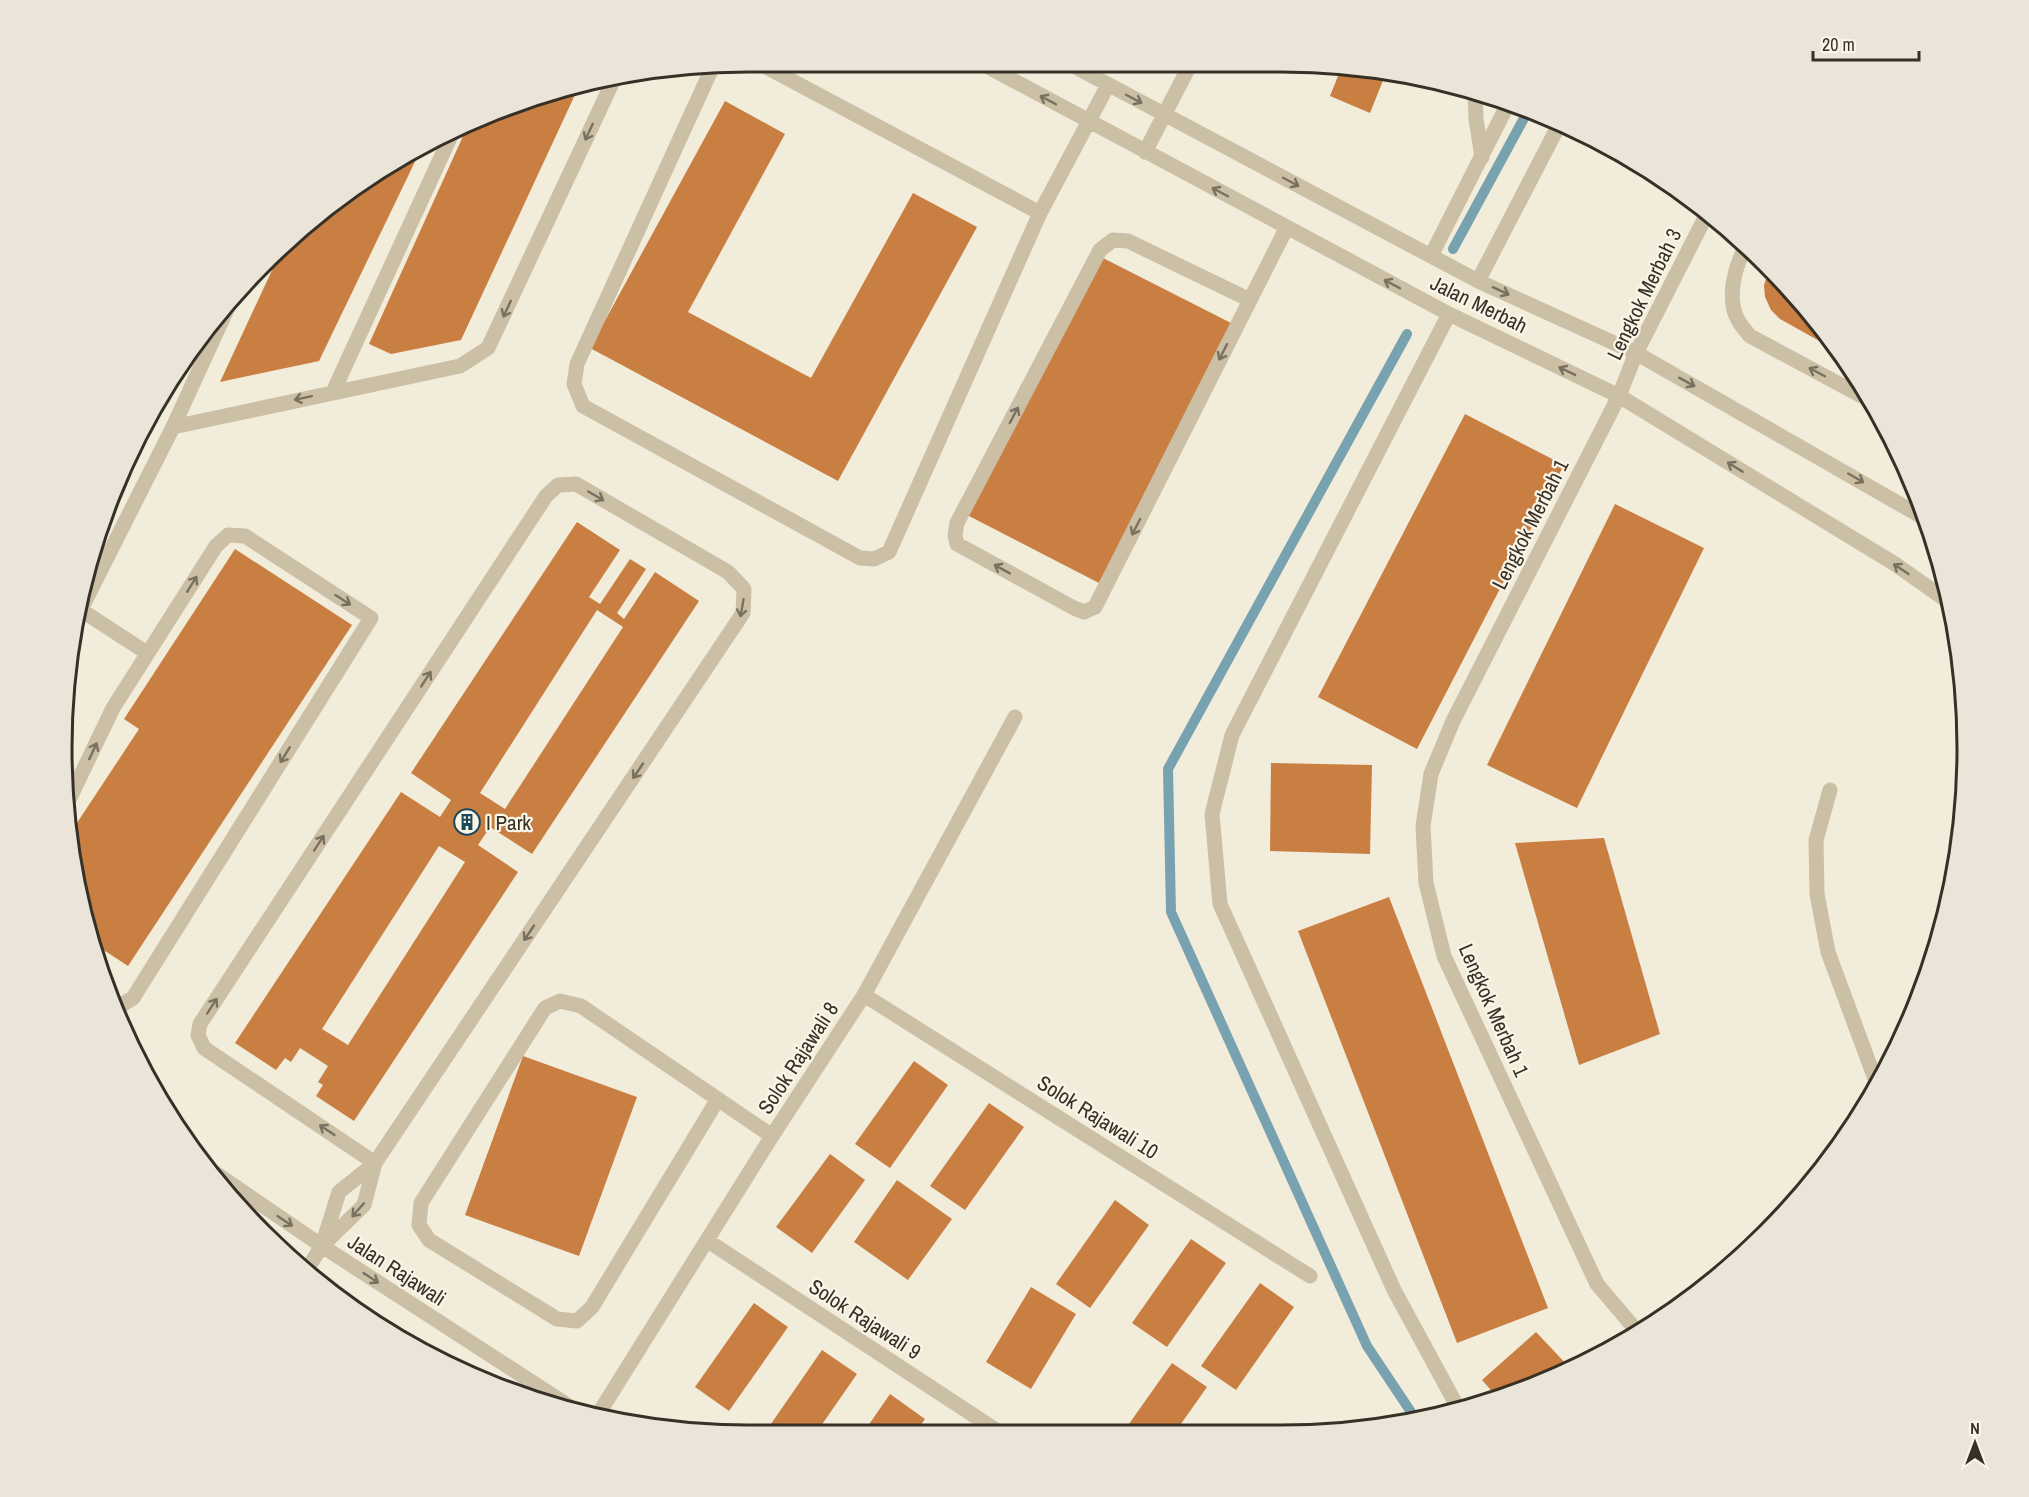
<svg xmlns="http://www.w3.org/2000/svg" width="2029" height="1497" font-family="'Archivo Narrow',sans-serif">
	<style>
		.lines { fill: none; stroke-linecap: round; stroke-linejoin: round }
		.stream { stroke: #79a2b0; stroke-width: 10 }
		.building { fill: #c97f42; fill-rule: evenodd }
		.minor { stroke: #cbbfa6; stroke-width: 15 }
		.oneway { stroke: #7a7060 }
		.labels { text-anchor: middle; dominant-baseline: central; stroke-width: 4.5; stroke-linejoin: round; paint-order: stroke }
		.street-label { font-size: 21px; fill: #373027; stroke: #faf5e7 }
		.poi-label { font-size: 21px; fill: #373027; stroke: #faf5e7; text-anchor: start }
		.rim { fill: none; stroke: #373027; stroke-width: 3 }
	</style>
	<rect width="100%" height="100%" fill="#f2ecdb"/>
	<g class="lines">
		<path class="stream" d="M1453 249 1529 109
			M1407 334 1168 769 1171 912 1367 1346 1415 1418"/>
	</g>
	<path class="building" d="M1342 66 1386 73 1370 113 1330 96Z
		M580 84 461 340 391 354 369 344 469 123 570 85Z
		M725 101 785 134 688 312 811 378 913 193 977 227 838 481 590 348Z
		M423 145 319 361 220 382 280 253 367 177Z
		M1101 257 1233 324 1099 583 967 515Z
		M1769 270 1825 330 1839 352 1780 319 1771 310 1765 297 1764 285Z
		M1465 414 1564 465 1417 749 1318 697Z
		M1615 504 1704 548 1577 808 1487 765Z
		M577 522 620 550 589 597 600 604 630 559 646 569 617 613 624 619 655 572 699 601 532 854 490 827 478 845 518 872 354 1121 316 1096 323 1085 318 1082 328 1066 300 1048 291 1062 285 1058 276 1070 235 1043 401 792 440 817 451 800 411 773ZM597 610 623 627 505 809 480 793ZM439 846 465 862 348 1045 322 1029Z
		M235 549 352 625 128 966 96 945 67 838 139 729 124 719Z
		M1271 763 1372 765 1370 854 1270 851Z
		M1604 838 1660 1034 1579 1065 1515 843Z
		M1389 897 1548 1308 1457 1343 1298 931Z
		M523 1056 637 1097 579 1256 465 1215Z
		M914 1061 948 1085 890 1168 855 1144Z
		M989 1103 1024 1127 965 1210 930 1186Z
		M830 1154 865 1180 812 1253 776 1227Z
		M897 1180 952 1219 908 1280 854 1242Z
		M1115 1200 1149 1225 1090 1308 1056 1284Z
		M1191 1239 1226 1263 1167 1347 1132 1323Z
		M1260 1283 1294 1307 1236 1390 1201 1366Z
		M1031 1287 1076 1314 1031 1389 986 1362Z
		M754 1303 788 1327 729 1411 695 1387Z
		M1536 1332 1570 1368 1544 1383 1496 1396 1482 1380Z
		M822 1350 857 1374 816 1433 764 1434Z
		M1172 1363 1207 1387 1176 1431H1124Z
		M890 1394 925 1419 915 1433H863Z"/>
	<g class="lines">
		<path class="minor" d="M757 62 1040 213
			M979 62 1449 314 1619 396 1895 564 1949 602
			M1066 62 1478 281 1636 353 1924 518
			M713 66 577 364 574 384 583 406 860 558 874 559 889 552 1040 213 1108 85
			M1475 91 1476 119 1482 157
			M1145 152 1191 63
			M1746 246C1735 266 1726 298 1738 320 1741 326 1746 331 1750 336L1869 400
			M1431 256 1509 102
			M1478 281 1560 123
			M1250 300 1128 241 1113 240 1100 250 957 523 955 535 957 544 1074 608 1084 612 1095 607 1287 227
			M1449 314 1232 735 1212 814 1220 904 1394 1290 1457 1406
			M333 392 454 129
			M173 427 460 366 488 348 614 79
			M81 610 147 653
			M74 623 173 427 234 294
			M1830 790 1816 840 1817 894 1828 952 1878 1087
			M67 804 113 708 216 546 228 535 245 536 371 618 133 998 123 1004 111 1002
			M864 995 1310 1276
			M718 1099 592 1307 577 1321 557 1319 429 1240 419 1225 421 1203 545 1008 560 1001 581 1006 772 1136
			M202 1164 322 1246 572 1408
			M708 1241 999 1432
			M322 1246 339 1192 375 1163 743 613 744 589 728 572 576 484 558 485 546 496 200 1024 198 1035 204 1048 375 1163
			M1730 1265 1803 1193
			M305 1272 322 1246 364 1205 375 1163
			M1636 1330 1597 1284 1444 956 1426 883 1423 826 1431 774 1453 721 1619 396 1636 353 1708 212
			M599 1413 772 1136 864 995 1015 717"/>
	</g>
	<defs><path id="oneway-shaft" d="M-6 0H5M1.5-3L5.5 0L1.5 3" fill="none" stroke-width="1.6" stroke-linecap="round" stroke-linejoin="round" transform="scale(1.5)"/></defs>
	<g class="oneway">
		<use href="#oneway-shaft" transform="translate(1134 99) rotate(28)"/>
		<use href="#oneway-shaft" transform="translate(1048 100) rotate(-152)"/>
		<use href="#oneway-shaft" transform="translate(589 132) rotate(115)"/>
		<use href="#oneway-shaft" transform="translate(1291 182) rotate(28)"/>
		<use href="#oneway-shaft" transform="translate(1220 192) rotate(-152)"/>
		<use href="#oneway-shaft" transform="translate(1392 284) rotate(-152)"/>
		<use href="#oneway-shaft" transform="translate(1501 291) rotate(25)"/>
		<use href="#oneway-shaft" transform="translate(507 309) rotate(115)"/>
		<use href="#oneway-shaft" transform="translate(1223 352) rotate(117)"/>
		<use href="#oneway-shaft" transform="translate(1567 371) rotate(-154)"/>
		<use href="#oneway-shaft" transform="translate(1817 372) rotate(-152)"/>
		<use href="#oneway-shaft" transform="translate(1687 382) rotate(29)"/>
		<use href="#oneway-shaft" transform="translate(303 398) rotate(168)"/>
		<use href="#oneway-shaft" transform="translate(1014 415) rotate(-62)"/>
		<use href="#oneway-shaft" transform="translate(1735 467) rotate(-148)"/>
		<use href="#oneway-shaft" transform="translate(1856 478) rotate(30)"/>
		<use href="#oneway-shaft" transform="translate(596 496) rotate(30)"/>
		<use href="#oneway-shaft" transform="translate(1136 527) rotate(117)"/>
		<use href="#oneway-shaft" transform="translate(1002 569) rotate(-151)"/>
		<use href="#oneway-shaft" transform="translate(1901 569) rotate(-146)"/>
		<use href="#oneway-shaft" transform="translate(192 584) rotate(-58)"/>
		<use href="#oneway-shaft" transform="translate(343 600) rotate(33)"/>
		<use href="#oneway-shaft" transform="translate(742 608) rotate(100)"/>
		<use href="#oneway-shaft" transform="translate(426 679) rotate(-57)"/>
		<use href="#oneway-shaft" transform="translate(93 751) rotate(-65)"/>
		<use href="#oneway-shaft" transform="translate(285 755) rotate(122)"/>
		<use href="#oneway-shaft" transform="translate(638 771) rotate(124)"/>
		<use href="#oneway-shaft" transform="translate(319 843) rotate(-57)"/>
		<use href="#oneway-shaft" transform="translate(529 933) rotate(124)"/>
		<use href="#oneway-shaft" transform="translate(212 1006) rotate(-57)"/>
		<use href="#oneway-shaft" transform="translate(327 1130) rotate(-146)"/>
		<use href="#oneway-shaft" transform="translate(358 1210) rotate(131)"/>
		<use href="#oneway-shaft" transform="translate(285 1221) rotate(34)"/>
		<use href="#oneway-shaft" transform="translate(371 1278) rotate(33)"/>
	</g>
	<defs>
		<g id="building-ring" transform="scale(1.35)"><circle r="9.5" fill="#faf5e7" stroke="#1c495a" stroke-width="1.5"/><path d="M-4-6H4V6H1V3H-1V6H-4ZM-2.5-4.3h1.7v1.8h-1.7ZM.8-4.3h1.7v1.8H.8ZM-2.5-1h1.7V.8h-1.7ZM.8-1h1.7V.8H.8Z" fill="#1c495a"/></g>
	</defs>
	<g fill-rule="evenodd">
		<use href="#building-ring" x="467" y="822"/>
	</g>
	<g class="labels">
		<g class="street-label">
			<text transform="translate(1644 294) rotate(-64)">Lengkok Merbah 3</text>
			<text transform="translate(1479 304) rotate(26)">Jalan Merbah</text>
			<text transform="translate(1530 524) rotate(-63)">Lengkok Merbah 1</text>
			<text transform="translate(1494 1010) rotate(66)">Lengkok Merbah 1</text>
			<text transform="translate(798 1058) rotate(-57)">Solok Rajawali 8</text>
			<text transform="translate(1098 1117) rotate(32)">Solok Rajawali 10</text>
			<text transform="translate(397 1270) rotate(33)">Jalan Rajawali</text>
			<text transform="translate(865 1319) rotate(33)">Solok Rajawali 9</text>
		</g>
		<g class="poi-label">
			<text x="486" y="822">I Park</text>
		</g>
	</g>
	<path d="M0 0H2029V1497H0ZM748 72H1281A676 676 0 0 1 1957 748V749A676 676 0 0 1 1281 1425H748A676 676 0 0 1 72 749V748A676 676 0 0 1 748 72Z" fill="#eae5d8" fill-rule="evenodd"/>
	<path class="rim" d="M748 72H1281A676 676 0 0 1 1957 748V749A676 676 0 0 1 1281 1425H748A676 676 0 0 1 72 749V748A676 676 0 0 1 748 72Z"/>
	<g transform="translate(1975 1443)" stroke="#faf5e7" stroke-width="4.5" paint-order="stroke">
	<path d="M0-4.5L10 22L0 15L-10 22Z" fill="#373027"/>
	<text y="-9" font-size="16" font-weight="bold" text-anchor="middle" fill="#373027">N</text>
	</g>
	<path d="M1813 51v9h106v-9" fill="none" stroke="#373027" stroke-width="3"/>
	<text x="1822" y="51" font-size="18" fill="#373027" stroke="#faf5e7" stroke-width="4.5" paint-order="stroke">20 m</text>
</svg>
